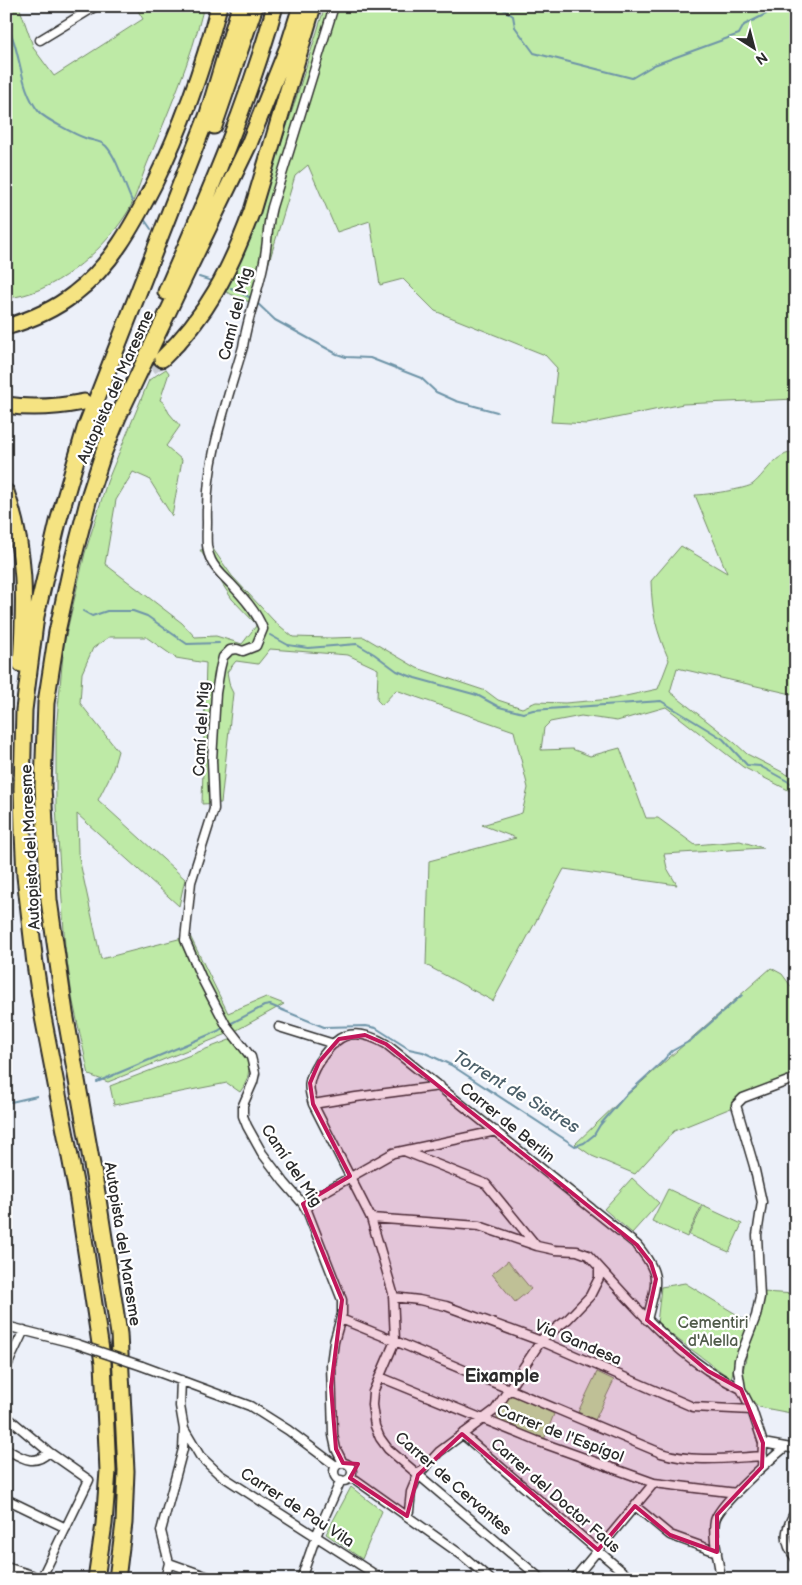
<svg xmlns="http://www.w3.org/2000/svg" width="802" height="1585" font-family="'Balsamiq Sans',sans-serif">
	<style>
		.green { fill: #beeaa6; stroke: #748a68 }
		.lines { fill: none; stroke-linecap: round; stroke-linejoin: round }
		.stream { stroke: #6e94a8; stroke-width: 2 }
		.highway-tunnel { stroke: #c5c9d0; stroke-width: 15; stroke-dasharray: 15 8; stroke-linecap: butt }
		.street-casing { stroke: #2b2b2b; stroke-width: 11 }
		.highway-casing { stroke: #2b2b2b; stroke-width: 19 }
		.street { stroke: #fff; stroke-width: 8 }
		.highway { stroke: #f5e382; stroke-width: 15 }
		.street-bridge-casing { stroke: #2b2b2b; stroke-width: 11; stroke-linecap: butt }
		.street-bridge { stroke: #fff; stroke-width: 8 }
		.marked { fill: #c2185b; fill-opacity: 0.2; stroke: #c2185b; stroke-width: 4; stroke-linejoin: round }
		.labels { text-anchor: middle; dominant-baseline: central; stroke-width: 4.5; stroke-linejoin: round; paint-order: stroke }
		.street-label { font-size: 16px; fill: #2b2b2b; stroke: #fff }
		.park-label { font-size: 16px; fill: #505b4a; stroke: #fff }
		.water-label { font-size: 18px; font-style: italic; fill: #4c606a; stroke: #fff }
		.neighbourhood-label { font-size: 18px; font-weight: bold; fill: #2b2b2b; stroke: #fff }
	</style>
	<rect width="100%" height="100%" fill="#ecf0f9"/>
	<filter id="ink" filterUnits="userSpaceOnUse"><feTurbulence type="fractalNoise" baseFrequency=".02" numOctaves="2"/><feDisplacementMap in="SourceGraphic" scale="10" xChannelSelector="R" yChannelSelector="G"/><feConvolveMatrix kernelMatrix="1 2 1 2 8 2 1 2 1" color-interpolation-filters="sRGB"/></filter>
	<g filter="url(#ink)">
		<path class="green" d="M6 6H19L34 49 54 76 143 19 135 6H204C191 60 168 113 147 164 141 179 134 204 125 216 101 253 52 295 6 298Z
			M325 6H796V399L683 404 587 424 551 422 557 368 545 355 435 311 403 279 380 285 370 221 337 232 308 165 295 176 256 305 226 292C265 199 295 103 325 6Z
			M166 369 169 373 160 400 164 403 169 413 180 426 166 446 182 460 172 516 149 479 133 472 116 500 105 564 182 623 195 637 216 636 242 644 256 626 255 623 232 599 200 550 213 549 232 576 274 621 293 637 331 638 364 637 417 668 486 691 498 700 522 708 536 702 565 703 612 699 658 689 669 660C656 630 652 614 651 581L681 546 727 573 695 495C705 495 747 489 753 484 767 472 775 453 796 452V695L677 668 670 692 735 743 747 754 796 779V794L743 767 666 707 617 721 581 716 550 722 544 728 541 750 572 749 590 756 620 748 646 818H658L695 845 740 841 763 848 664 854 667 868 677 885 564 869 493 1001 426 965 429 861 516 838 482 825 522 813 528 788 514 731 396 690 382 705 377 700 378 669 348 655 270 649 258 664 236 661 227 672 230 687 233 693 221 803 202 804 206 663 176 658 146 637H109L93 648 82 673 80 703 118 751 112 772 98 800 185 879 179 906 77 814 78 853 101 959 190 936 228 1013 266 997 284 1004 237 1030 108 1082 89 1075 73 1002 65 947 56 807V729L64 644 85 553 107 482 149 380Z
			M771 968 782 974 796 993V1070L791 1076 742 1094 731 1108 674 1131 635 1174 592 1156 575 1144 618 1103Z
			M232 1039C249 1055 255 1072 240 1092L227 1083 114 1105 110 1086Z
			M632 1178 659 1203 632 1233 604 1209Z
			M668 1189 702 1205 687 1237 652 1221Z
			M703 1206 742 1224 729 1252 689 1235Z
			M508 1261 531 1289 515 1302 492 1274Z
			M685 1283 749 1322 737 1355 731 1379 657 1324 661 1287Z
			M762 1292 796 1294V1414L759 1407 750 1399 741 1379Z
			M597 1372 614 1380 595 1420 578 1412Z
			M509 1396H514L554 1414 544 1440 498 1421 496 1415Z
			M351 1487 382 1511 362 1559 326 1534Z"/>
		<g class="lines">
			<path class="stream" d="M499 6 513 16 515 27 534 53 632 78 654 65 739 34 744 25 766 14 770 6
				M6 23C22 51 18 86 39 112 44 118 76 135 85 138 92 141 100 140 106 146 118 159 124 185 132 201
				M144 219 151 229
				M199 277 215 282
				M231 288 253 299
				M256 302 275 320 337 354 346 357 370 358 421 378 436 392 456 401 497 412
				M83 611 92 616 107 611H133L147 616 187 644 219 643
				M270 635 288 645 308 648 357 644 374 654 397 671 415 678 477 695 499 707 523 713 533 710 661 701 723 739 747 765 760 766 796 786
				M228 1025 264 1006 270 1005 324 1027 366 1026 376 1028 409 1049 423 1052 451 1065 575 1146 584 1143 594 1135 600 1125 625 1096 661 1063 672 1051 690 1041 742 995
				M97 1082 218 1031 224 1027
				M6 1101 11 1102 37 1096"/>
			<path class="highway-tunnel" d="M90 399C116 390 140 376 162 359"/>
			<g class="street-casing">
				<path id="street" d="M334 6 272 207C267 226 268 242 264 261 259 290 247 318 243 347 226 404 205 462 207 522 207 535 205 548 211 560 215 569 223 576 230 583 243 597 257 612 263 629L256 646 243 651 237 649 230 650 223 657 220 669 216 693 212 760 214 809 191 882 185 940 202 979 226 1025 251 1057 255 1073 253 1082 243 1105V1116L247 1126 262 1153 284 1182 303 1204 308 1213 342 1300V1314L334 1342 331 1364 333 1435 336 1449 343 1463
					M40 40 96 6
					M279 1027 334 1044
					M313 1104 356 1097 440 1086
					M404 1151 486 1184 535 1244
					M303 1204 393 1153 496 1131
					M371 1218 479 1226 537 1246 555 1250 577 1251 588 1255C626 1296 661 1339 707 1370 718 1377 730 1383 741 1389
					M393 1297 419 1300 446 1306 541 1341 693 1407 752 1410
					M341 1319 395 1341 661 1453C693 1463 729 1458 763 1456
					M6 1326 77 1344
					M142 1366 250 1406 288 1430 336 1466
					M6 1368 24 1330
					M380 1377 537 1441 654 1483 737 1493
					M6 1416 49 1452 89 1480 41 1579
					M184 1429 200 1456 219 1474 382 1579
					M462 1434 631 1579
					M763 1443 796 1449
					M6 1449C22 1458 34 1467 49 1452
					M334 1472a9 9 0 1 1 18 0a9 9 0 1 1-18 0Z
					M762 1467 763 1443 752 1410 741 1389 738 1370 739 1360 756 1316 760 1297 757 1235 762 1202 754 1166 736 1105 743 1098 796 1078
					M350 1478 356 1480 463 1556 490 1579
					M6 1499 66 1528
					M635 1506 670 1535 717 1552
					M796 1510C785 1529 782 1541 796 1559
					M407 1516 409 1511 411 1492 418 1475 439 1452 495 1410 543 1338 568 1319 590 1296 599 1278V1268
					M169 1563 214 1579
					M6 1567 32 1575 38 1579
					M165 1579 169 1563 161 1531 183 1449 184 1429 180 1406 181 1380
					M301 1579 316 1536 341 1480
					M541 1579 388 1449 380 1438 375 1426 372 1405 373 1392 395 1341 393 1293 371 1218 313 1104C311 1097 308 1089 310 1081 313 1067 331 1041 345 1036 359 1031 374 1037 386 1044L637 1245C663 1277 656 1282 647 1320
					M574 1579 654 1483
					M721 1579C719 1562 712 1537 715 1521 718 1505 770 1460 784 1448"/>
			</g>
			<g class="highway-casing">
				<path id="highway" d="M214 126 255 6
					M166 292C207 198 248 105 275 6
					M6 327C30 320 54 310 74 294 111 266 133 225 154 184 182 127 203 68 219 6
					M162 359C208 315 230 270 252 211L313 6
					M6 405C32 409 58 407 84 402
					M6 492C27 552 25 602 21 664
					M96 1579 104 1524 108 1471 103 1363 77 1193 43 1017 35 964 25 876 23 833 22 789 24 710 36 616 58 522 85 429 208 114 240 6
					M117 1579 124 1523 126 1471 119 1334 97 1193 65 1013 49 900 43 786 46 703 57 632 72 563 90 494 103 454 118 417 186 274 249 144 289 44 301 6"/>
			</g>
			<use href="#street" class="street"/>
			<use href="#highway" class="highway"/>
			<g class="street-bridge-casing">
				<path id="street-bridge" d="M77 1344 142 1366"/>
			</g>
			<use href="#street-bridge" class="street-bridge"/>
		</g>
	</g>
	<path class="marked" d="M365 1035 386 1044 637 1245 651 1263 656 1279 647 1320 708 1371 741 1389 763 1443 762 1467 717 1515V1552L670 1535 635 1506 598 1550 462 1434 418 1475 407 1516 350 1478 358 1464 343 1463 336 1449 331 1387 342 1300 303 1204 350 1176 313 1104 310 1083 319 1062 339 1039Z"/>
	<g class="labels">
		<g class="street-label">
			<text transform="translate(236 314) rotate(-76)">Camí del Mig</text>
			<text transform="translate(116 387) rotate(-66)">Autopista del Maresme</text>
			<text transform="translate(202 729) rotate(-87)">Camí del Mig</text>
			<text transform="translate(31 847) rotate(-93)">Autopista del Maresme</text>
			<text transform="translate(507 1123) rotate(39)">Carrer de Berlin</text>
			<text transform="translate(291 1166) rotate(56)">Camí del Mig</text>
			<text transform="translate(122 1244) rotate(81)">Autopista del Maresme</text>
			<text transform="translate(578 1343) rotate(23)">Via Gandesa</text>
			<text transform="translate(560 1434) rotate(21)">Carrer de l'Espígol</text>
			<text transform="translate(453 1484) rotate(41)">Carrer de Cervantes</text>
			<text transform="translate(555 1496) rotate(41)">Carrer del Doctor Faus</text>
			<text transform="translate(297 1508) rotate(33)">Carrer de Pau Vila</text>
		</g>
		<g class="park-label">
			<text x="713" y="1323">Cementiri<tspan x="713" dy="18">d'Alella</tspan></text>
		</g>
		<g class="water-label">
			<text transform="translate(516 1092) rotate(31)">Torrent de Sistres</text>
		</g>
		<g class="neighbourhood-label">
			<text x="502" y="1376">Eixample</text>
		</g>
	</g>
	<rect width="802" height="1585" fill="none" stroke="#fff" stroke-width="25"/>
	<rect x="12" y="12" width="777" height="1560" fill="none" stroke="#2b2b2b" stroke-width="2" filter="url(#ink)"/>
	<g transform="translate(754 48) rotate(144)" stroke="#ffffff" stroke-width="4" paint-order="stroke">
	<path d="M0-4L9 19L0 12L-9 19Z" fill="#2b2b2b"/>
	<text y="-8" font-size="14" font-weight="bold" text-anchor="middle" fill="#2b2b2b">N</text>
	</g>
</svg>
